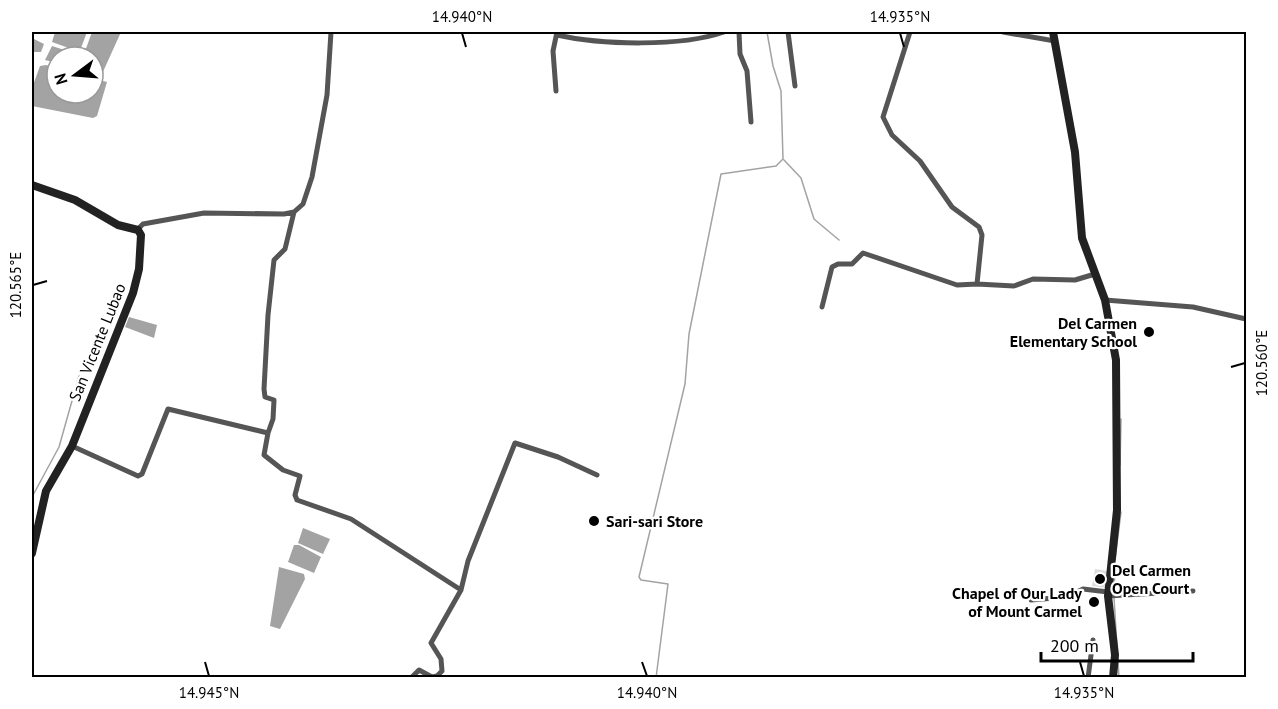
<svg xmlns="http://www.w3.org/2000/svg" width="1278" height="709" font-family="'PT Sans',sans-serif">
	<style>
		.green { fill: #dcdcdc }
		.water { fill: #a3a3a3 }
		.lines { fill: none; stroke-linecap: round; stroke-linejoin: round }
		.stream { stroke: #a3a3a3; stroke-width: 1.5 }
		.street { stroke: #555; stroke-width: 5 }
		.secondary { stroke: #222; stroke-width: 8 }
		.ticks { fill: none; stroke: #000; stroke-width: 2 }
		.poi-dot { fill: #000; stroke: #fff; stroke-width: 2 }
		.labels { text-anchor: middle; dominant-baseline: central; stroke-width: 4.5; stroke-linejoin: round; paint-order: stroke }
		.poi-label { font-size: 16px; font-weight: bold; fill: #000; stroke: #fff; text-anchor: end }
		.street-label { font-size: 16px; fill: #000; stroke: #fff }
		.neatline { fill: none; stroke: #000; stroke-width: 2 }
		.ticks-label { font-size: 15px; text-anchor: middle; fill: #000 }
	</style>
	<rect width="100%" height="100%" fill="#fff"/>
	<path class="green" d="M1095 569 1108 571 1106 588 1092 586Z"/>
	<path class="water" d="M55 32H87L81 48 77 51 52 42Z
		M92 32H121L102 74 93 72V57H57V63L45 60 52 46 80 55 84 54Z
		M32 38 44 44 41 52H32Z
		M46 65 57 68V93H93V78L107 82 97 116 93 118 32 106V88L40 66Z
		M129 317 157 325 154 338 125 327Z
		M303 528 330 539 323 554 298 543Z
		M294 545H299L321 557 314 573 288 562Z
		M279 567 304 574 305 579 280 629 270 626Z"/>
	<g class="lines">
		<path class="stream" d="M784 160 801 178 814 219 839 240
			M1120 465 1121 419
			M32 530V497L59 447 79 376
			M1115 560 1121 512
			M1114 593 1115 568
			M1114 598 1119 678
			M656 678 668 584 641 580 639 577 685 384 689 334 721 174 776 166 783 159 781 91 773 66 767 32"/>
		<path class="street" d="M739 32 740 54 747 71 751 122
			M788 32 795 86
			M910 32 883 117 892 135 920 161 952 207 979 227 982 235 977 284 1014 286 1033 279 1075 280 1095 274
			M1003 32 1055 41
			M557 35C601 45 681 47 724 32
			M556 91 553 51 557 32
			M137 230 143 224 204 213 284 214 294 212
			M1105 300 1193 307 1246 319
			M822 307 832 267 838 264H852L863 253 957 285 977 284
			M268 433 273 419 274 400 265 397 264 389 268 315 274 260 285 249 294 212 303 204 312 177 327 95 331 32
			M72 446 138 476 142 474 168 409 268 433 264 455 283 470 300 476 295 495 297 500 351 519 461 590 431 643 441 659 442 671 437 676 432 677 419 670 411 678
			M461 590 468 561 515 443 558 457 597 475
			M1108 596 1193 591
			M1031 600 1067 597 1083 589 1108 592
			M1088 678 1093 640"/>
		<path class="secondary" d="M1053 32 1075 152 1082 238 1105 300 1116 360 1117 510 1108 596 1115 655 1113 678
			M32 185 75 200 118 225 138 230 141 235 139 269 133 293 72 446 46 491 32 553"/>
	</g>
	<path class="ticks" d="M462 33 466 47M900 33 904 47M33 285 47 281M1231 367 1245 363M205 662 209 676M642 662 647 676M1080 662 1084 676"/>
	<g class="poi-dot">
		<circle cx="1149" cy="332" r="6"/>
		<circle cx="594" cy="521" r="6"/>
		<circle cx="1100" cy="579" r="6"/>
		<circle cx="1094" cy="602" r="6"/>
	</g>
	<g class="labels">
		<g class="poi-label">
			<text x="1137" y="323">Del Carmen<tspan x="1137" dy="18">Elementary School</tspan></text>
			<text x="606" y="521" text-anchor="start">Sari-sari Store</text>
			<text x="1112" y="570" text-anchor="start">Del Carmen<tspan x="1112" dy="18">Open Court</tspan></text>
			<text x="1082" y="593">Chapel of Our Lady<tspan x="1082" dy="18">of Mount Carmel</tspan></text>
		</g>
		<g class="street-label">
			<text transform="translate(97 342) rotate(-68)">San Vicente Lubao</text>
		</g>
	</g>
	<rect width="1278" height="709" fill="none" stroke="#ffffff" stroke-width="66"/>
	<g transform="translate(75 75) rotate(254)"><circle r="28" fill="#ffffff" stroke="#999999" stroke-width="1.5"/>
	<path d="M0-4.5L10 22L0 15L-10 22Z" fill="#000000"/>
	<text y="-9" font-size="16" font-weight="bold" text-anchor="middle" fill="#000000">N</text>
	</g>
	<path d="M1041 652v9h152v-9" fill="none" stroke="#000000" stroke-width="3"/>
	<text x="1050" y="652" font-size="18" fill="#000000" stroke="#ffffff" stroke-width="4.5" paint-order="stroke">200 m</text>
	<rect x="33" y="33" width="1212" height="643" class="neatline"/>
	<g class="ticks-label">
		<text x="462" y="22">14.940°N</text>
		<text x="900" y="22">14.935°N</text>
		<text transform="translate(16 285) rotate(-90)" y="5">120.565°E</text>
		<text transform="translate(1262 363) rotate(-90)" y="5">120.560°E</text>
		<text x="209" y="698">14.945°N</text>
		<text x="647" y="698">14.940°N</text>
		<text x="1084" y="698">14.935°N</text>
	</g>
</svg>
